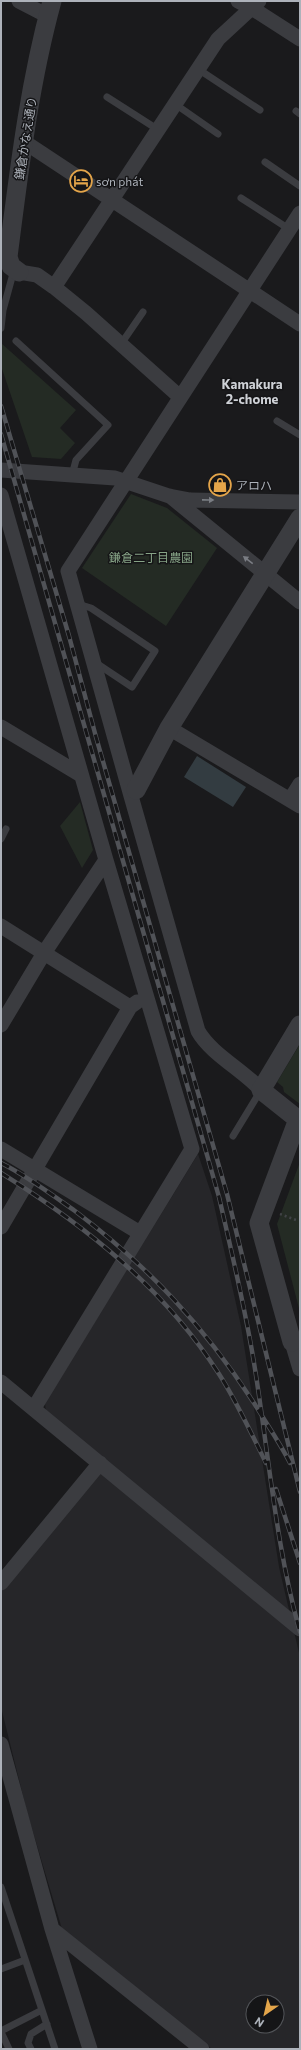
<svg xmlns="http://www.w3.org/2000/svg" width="301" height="2050" font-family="Commissioner,'Noto Sans JP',sans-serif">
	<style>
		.built { fill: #262629; fill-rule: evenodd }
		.green { fill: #242b24 }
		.water { fill: #333c41 }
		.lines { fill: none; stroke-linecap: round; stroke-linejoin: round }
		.path { stroke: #414347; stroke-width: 2.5; stroke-dasharray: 2 3; stroke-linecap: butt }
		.service { stroke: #3b3c40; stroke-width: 7 }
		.minor { stroke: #3b3c40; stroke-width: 15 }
		.tertiary { stroke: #3b3c40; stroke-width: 19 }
		.rail-casing { stroke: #505257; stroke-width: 4.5 }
		.rail { stroke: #151517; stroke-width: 3; stroke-dasharray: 9; stroke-linecap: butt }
		.oneway { fill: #7a7d83 }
		.labels { text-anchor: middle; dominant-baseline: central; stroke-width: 3; stroke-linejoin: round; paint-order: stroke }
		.street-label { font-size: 12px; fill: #adb2ba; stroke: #151517 }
		.poi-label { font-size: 12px; fill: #adb2ba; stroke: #151517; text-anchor: start }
		.park-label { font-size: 12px; fill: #86a386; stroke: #151517 }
		.neighbourhood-label { font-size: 13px; font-weight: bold; fill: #ced1d6; stroke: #151517 }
	</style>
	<rect width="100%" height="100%" fill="#1a1a1c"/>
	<path class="built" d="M198 1154 212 1196 241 1326 279 1567 300 1657V2049H212L62 1929 27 1812 1 1707V1589L107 1462 46 1412 45 1403ZM253 2002H277V2026H253Z"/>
	<path class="green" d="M1 343 76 410 60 428 75 443 61 459 32 457 1 366Z
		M131 494 167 508 217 548 166 626 82 568Z
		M80 802 93 850 82 868 60 826Z
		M300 1044V1104L284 1092 283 1087 277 1082Z
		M300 1162V1312L277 1224Z"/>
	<path class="water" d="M197 756 246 787 233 807 184 777Z"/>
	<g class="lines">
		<path class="path" d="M280 1214 296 1220"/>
		<path class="service" d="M198 69 260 110
			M107 97 157 129
			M175 104 218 134
			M296 111 300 114
			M265 162 300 186
			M241 198 289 229
			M1 328 3 310 14 270
			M16 341 108 425 76 460 72 475
			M121 344 143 312
			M277 421 300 435
			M78 604 91 608 155 651 132 687 96 663
			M1 839 6 829
			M233 1136 261 1090
			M1 1887 55 2049
			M1 1969 25 1960
			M1 2031 42 2010
			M1 2032 9 2049
			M31 2049 28 2043 31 2034 47 2024"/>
		<path class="minor" d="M19 1 48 16
			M238 1 258 12 300 39
			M23 141 300 324
			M19 272 37 275 54 287 86 313 180 397
			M54 287 218 39 259 1
			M1 470 115 478 169 496 190 500 300 502
			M1 495 106 860 192 1149 34 1408
			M170 496 300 602
			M1 727 81 775
			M169 728 300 806
			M136 790 131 796 198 1031C211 1054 243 1070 261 1090
			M131 796 68 571 300 213
			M290 800 300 784
			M1 926 130 1007 137 1002
			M1 1025 44 953 106 860
			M1 1149 140 1233
			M1 1227 130 1007
			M292 1342 300 1369
			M1 1382 300 1629
			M1 1583 100 1463
			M1 1744 52 1929 202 2049
			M52 1929 90 2049"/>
		<path class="tertiary" d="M19 272 11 266 8 257C19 171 29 85 52 1
			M136 790 169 728 300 518
			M300 1025 261 1090 300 1121
			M292 1342 259 1223 298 1119"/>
		<g class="rail-casing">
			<path id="rail" d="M1 406 69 636 96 737 227 1194 300 1492
				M1 434 219 1197C232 1254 246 1311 255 1369 269 1457 276 1547 300 1632
				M1 1163C27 1176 51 1194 75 1211 149 1267 203 1325 254 1403 266 1423 280 1443 290 1463
				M1 1173C87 1227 164 1288 219 1374 237 1402 251 1433 266 1463
				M276 1489 300 1563"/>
		</g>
		<use href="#rail" class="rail"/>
	</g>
	<defs><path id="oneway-solid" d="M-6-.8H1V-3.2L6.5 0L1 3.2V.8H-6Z"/></defs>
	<g class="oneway">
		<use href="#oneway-solid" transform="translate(208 500) rotate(1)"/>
		<use href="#oneway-solid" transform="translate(248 560) rotate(-142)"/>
	</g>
	<defs>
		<g id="hotel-ring" transform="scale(1.15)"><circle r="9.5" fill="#151517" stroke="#e4a54a" stroke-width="1.5"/><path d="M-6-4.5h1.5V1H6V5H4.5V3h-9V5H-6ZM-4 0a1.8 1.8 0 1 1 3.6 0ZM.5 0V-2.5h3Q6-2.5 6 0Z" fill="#e4a54a"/></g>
		<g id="shop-ring" transform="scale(1.15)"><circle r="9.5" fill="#151517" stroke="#e4a54a" stroke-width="1.5"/><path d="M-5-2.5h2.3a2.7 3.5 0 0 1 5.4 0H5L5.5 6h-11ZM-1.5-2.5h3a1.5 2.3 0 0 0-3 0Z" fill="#e4a54a"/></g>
	</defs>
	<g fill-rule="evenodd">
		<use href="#hotel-ring" x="81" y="181"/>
		<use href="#shop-ring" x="220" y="485"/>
	</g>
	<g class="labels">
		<g class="street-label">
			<text transform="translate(25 138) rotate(-81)">鎌倉かなえ通り</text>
		</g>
		<g class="poi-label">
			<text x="96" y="181">sơn phát</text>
			<text x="236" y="485">アロハ</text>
		</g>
		<g class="park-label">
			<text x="151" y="557">鎌倉二丁目農園</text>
		</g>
		<g class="neighbourhood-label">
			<text x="252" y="384">Kamakura<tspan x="252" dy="15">2-chome</tspan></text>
		</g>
	</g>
	<rect width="301" height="2050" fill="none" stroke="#adb2ba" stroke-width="4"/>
	<g transform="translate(265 2014) rotate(214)"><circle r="19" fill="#151517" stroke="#525458"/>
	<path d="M0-3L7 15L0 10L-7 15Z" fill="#e4a54a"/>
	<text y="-6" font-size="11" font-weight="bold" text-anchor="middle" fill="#adb2ba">N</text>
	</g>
</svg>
